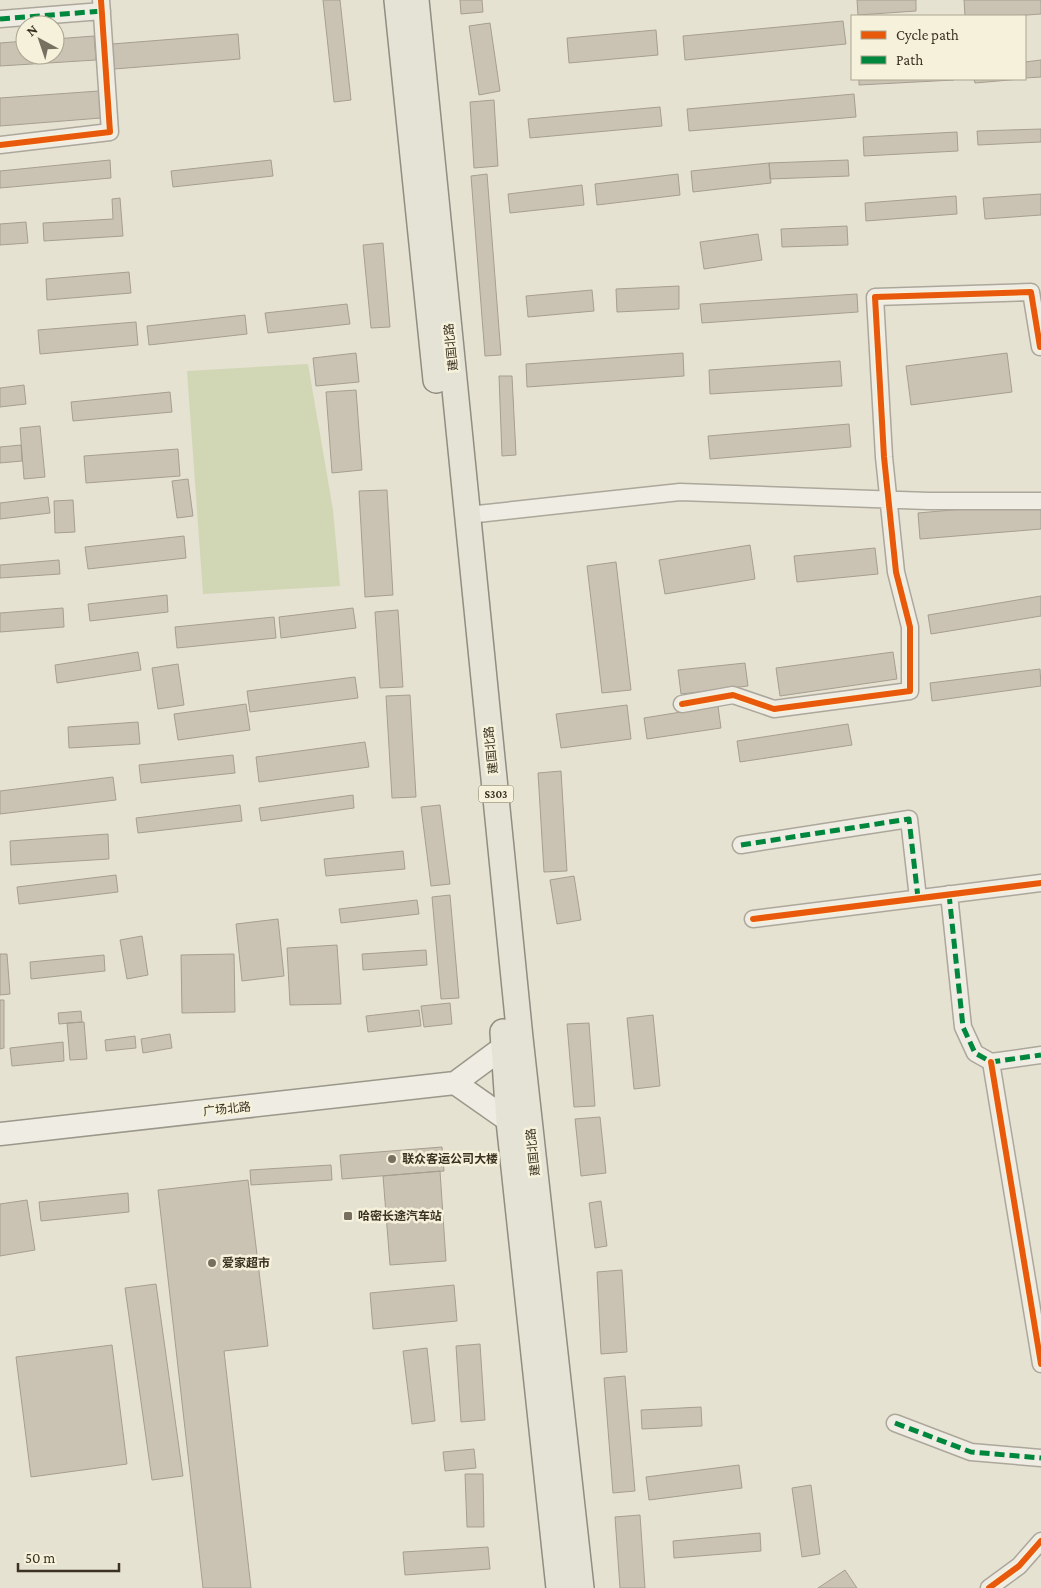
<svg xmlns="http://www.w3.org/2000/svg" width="1041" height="1588" font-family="'Crimson Pro','Noto Sans SC',serif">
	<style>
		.green { fill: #d1d6b5 }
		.building { fill: #cac2b3; stroke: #a69f91 }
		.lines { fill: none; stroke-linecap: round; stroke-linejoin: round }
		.street-casing { stroke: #aca79a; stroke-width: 19 }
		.secondary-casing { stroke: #9b978a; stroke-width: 25 }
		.primary-casing { stroke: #918d81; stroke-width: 28 }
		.street { stroke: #eeece3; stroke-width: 16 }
		.secondary { stroke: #eeece3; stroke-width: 22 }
		.primary { stroke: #e5e3d5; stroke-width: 25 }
		.quiet { stroke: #00873e; stroke-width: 5; stroke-dasharray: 10 5; stroke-linecap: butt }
		.cycleway-casing { stroke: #f5f1da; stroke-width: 9 }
		.cycleway { stroke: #e8590c; stroke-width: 6 }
		.poi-dot { fill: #777060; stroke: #f5f1da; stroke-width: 2 }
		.labels { text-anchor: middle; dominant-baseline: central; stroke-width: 5; stroke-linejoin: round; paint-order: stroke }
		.shield { fill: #f5f1da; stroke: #736b59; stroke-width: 1 }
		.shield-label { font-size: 11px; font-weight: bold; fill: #3b3222 }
		.street-label { font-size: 12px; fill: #3b3222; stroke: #f5f1da }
		.poi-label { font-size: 12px; font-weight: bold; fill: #3b3222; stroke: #f5f1da; text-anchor: start }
	</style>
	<rect width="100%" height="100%" fill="#e6e2d2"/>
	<path class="green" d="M308 364 333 510 340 586 203 594 187 371Z"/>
	<path class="building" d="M323 0H340L351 100 334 102Z
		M460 0H482L483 12 461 14Z
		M857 0H916V11L858 15Z
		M964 0H1041V14L1014 16H965Z
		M843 21 846 44 685 60 683 36Z
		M490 23 500 91 479 95 469 26Z
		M656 30 658 55 569 63 567 38Z
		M238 34 240 59 114 69 112 44Z
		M94 36 96 60 0 66V43L25 41V55H55V39Z
		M1041 60V77L1025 78V62Z
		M859 79H954V80L859 85Z
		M974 79H1021L975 83Z
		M99 91 101 118 0 126V98Z
		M854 94 856 117 689 131 687 109Z
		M494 100 498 166 474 168 470 102Z
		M660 107 662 126 530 138 528 119Z
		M1041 129V142L978 145 977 131Z
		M957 132 958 151 864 156 863 137Z
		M110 160 111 178 0 188V171Z
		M271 160 273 176 173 187 171 171Z
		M848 160 849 176 770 179 769 163Z
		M769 163 771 183 693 192 691 171Z
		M487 174 501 355 485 356 471 176Z
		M678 174 680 195 597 205 595 184Z
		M582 185 584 205 510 213 508 194Z
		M1041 194V215L985 219 983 198Z
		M956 196 957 214 866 221 865 203Z
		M120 198 123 236 44 241 43 223 113 219 112 199Z
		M26 222 28 243 0 245V224Z
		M847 226 848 245 782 247 781 229Z
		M758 234 762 260 704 269 700 242Z
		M383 243 390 327 371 328 363 245Z
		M129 272 131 293 47 300 46 279Z
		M679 286V309L617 312 616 289Z
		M592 290 594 311 528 317 526 296Z
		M857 294 858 312 702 323 700 304Z
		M347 304 350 324 268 333 265 313Z
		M245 315 247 334 149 345 147 326Z
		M136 322 138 345 40 354 38 330Z
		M356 353 359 382 316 386 313 358Z
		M683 353 684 376 527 387 526 364Z
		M1007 353 1012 392 911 405 906 366Z
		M840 361 842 386 710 394 709 370Z
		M499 376H512L516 455 502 456Z
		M24 385 26 404 0 407V388Z
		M356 390 362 470 332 473 326 392Z
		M170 392 172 412 73 421 71 402Z
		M849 424 851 447 710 459 708 436Z
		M40 426 45 477 24 479 20 428Z
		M21 445 22 461 0 463V447Z
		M178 449 180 476 86 483 84 456Z
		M188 479 193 516 177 518 172 481Z
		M387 490 393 595 365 597 359 491Z
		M48 497 50 513 0 519V503Z
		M73 500 75 532 55 533 54 501Z
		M1041 502V529L920 539 918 513Z
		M184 536 186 558 88 569 85 547Z
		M750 545 755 579 665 594 659 560Z
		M875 548 878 574 797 582 794 556Z
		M59 560 60 574 0 578V565Z
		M616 562 631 690 602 693 587 566Z
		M167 595 168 612 90 621 88 604Z
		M1041 596V616L931 634 928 615Z
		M63 608 64 627 0 632V613Z
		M353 608 356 628 281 638 279 617Z
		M398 610 403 687 380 688 375 612Z
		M274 617 276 638 177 648 175 627Z
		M138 652 141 670 57 683 55 665Z
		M893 652 897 679 780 696 776 668Z
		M745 663 748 686 681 694 678 670Z
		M178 664 184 705 158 709 152 668Z
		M1040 669 1041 686 932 701 930 683Z
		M355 677 358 698 250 712 247 691Z
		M410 695 416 797 392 798 386 696Z
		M246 704 250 730 178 740 174 714Z
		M627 705 631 739 561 748 556 714Z
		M718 706 721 728 647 739 644 718Z
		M138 722 140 744 69 748 68 727Z
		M848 724 852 745 740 762 737 741Z
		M365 742 369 767 259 782 256 757Z
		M233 755 235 773 141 783 139 765Z
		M561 771 567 871 544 872 538 773Z
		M113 777 116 800 0 814V791Z
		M353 795 354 808 261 821 259 808Z
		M240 805 242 821 138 833 136 818Z
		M440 805 450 884 431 886 421 807Z
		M108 834 109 859 11 865 10 841Z
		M403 851 405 869 326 876 324 859Z
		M116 875 118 892 19 904 17 887Z
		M574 876 581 920 557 924 550 880Z
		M450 895 459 998 441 999 432 897Z
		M417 900 419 914 341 923 339 909Z
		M278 919 284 976 242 981 236 924Z
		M142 936 148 975 127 979 120 940Z
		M337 945 341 1004 290 1005 287 948Z
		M426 950 427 965 363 970 362 954Z
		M0 954H7L10 994 0 995Z
		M234 954 235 1012 182 1013 181 955Z
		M104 955 105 971 31 979 30 962Z
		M0 1000H4V1048L0 1049Z
		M450 1003 452 1024 424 1027 421 1006Z
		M419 1010 421 1026 368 1032 366 1016Z
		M81 1011 82 1022 59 1024 58 1013Z
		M653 1015 660 1086 634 1089 627 1018Z
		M84 1022 87 1059 70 1060 67 1023Z
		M589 1023 595 1106 574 1107 567 1024Z
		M170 1034 172 1048 143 1053 141 1039Z
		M135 1036 136 1048 106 1051 105 1040Z
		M63 1042 64 1061 12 1066 10 1048Z
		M600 1117 606 1173 581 1176 575 1119Z
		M442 1147 444 1171 342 1179 340 1155Z
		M331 1165 332 1180 251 1185 250 1170Z
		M440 1171 446 1261 390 1265 383 1176Z
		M248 1180 268 1346 224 1351 251 1588H203L158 1190Z
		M128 1193 129 1212 41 1221 39 1202Z
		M27 1200 35 1250 0 1256V1204Z
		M601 1201 607 1246 595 1248 589 1203Z
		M622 1270 627 1352 601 1354 597 1272Z
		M156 1284 183 1476 152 1480 125 1288Z
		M454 1285 457 1321 373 1329 370 1293Z
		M480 1344 485 1420 461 1422 456 1346Z
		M112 1345 127 1464 31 1477 16 1357Z
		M427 1348 435 1421 412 1424 403 1351Z
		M625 1376 635 1491 613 1493 604 1378Z
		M701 1407 702 1426 642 1429 641 1410Z
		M474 1449 476 1468 445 1471 443 1452Z
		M739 1465 742 1488 649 1500 646 1477Z
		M465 1474H483L484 1527H467Z
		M811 1485 820 1554 802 1557 792 1488Z
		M640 1515 645 1588H620L615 1517Z
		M760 1533 761 1551 674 1558 673 1541Z
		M488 1547 490 1569 405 1575 403 1552Z
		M845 1570 857 1588H818Z"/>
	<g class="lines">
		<g class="street-casing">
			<path id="street" d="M0 19 102 11
				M0 145 110 132 101 0
				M468 515 680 492 928 501H1041
				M682 704 733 695 774 709 910 691V627L896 572 884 457 875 297 1031 292 1040 347
				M741 845 909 819 918 898
				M949 894 963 1027 975 1053 991 1062 1041 1055
				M753 919 1041 883
				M991 1062 1041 1364
				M895 1423 971 1452 1041 1458
				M989 1588 1019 1566 1041 1541"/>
		</g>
		<g class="secondary-casing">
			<path id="secondary" d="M455 1083 522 1130
				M455 1083 505 1046 518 1040
				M0 1134 455 1083"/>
		</g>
		<g class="primary-casing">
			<path id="primary" d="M397 0 436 380
				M416 0 520 1038 581 1588
				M503 1032 509 1121 559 1588"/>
		</g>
		<use href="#street" class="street"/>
		<use href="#secondary" class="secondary"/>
		<use href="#primary" class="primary"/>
		<path class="quiet" d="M0 19 102 11
			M741 845 909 819 918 898
			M949 894 963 1027 975 1053 991 1062 1041 1055
			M895 1423 971 1452 1041 1458"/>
		<g class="cycleway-casing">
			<path id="cycleway" d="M0 145 110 132 101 0
				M682 704 733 695 774 709 910 691V627L896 572 884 457 875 297 1031 292 1040 347
				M753 919 1041 883
				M991 1062 1041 1364
				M989 1588 1019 1566 1041 1541"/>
		</g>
		<use href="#cycleway" class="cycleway"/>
	</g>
	<g class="poi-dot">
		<circle cx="392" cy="1159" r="5"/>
		<rect x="343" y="1211" width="10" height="10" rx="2.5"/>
		<circle cx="212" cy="1263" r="5"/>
	</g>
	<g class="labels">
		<rect class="shield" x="478.5" y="785.5" width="35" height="17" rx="4"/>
		<g class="shield-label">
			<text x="496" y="794">S303</text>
		</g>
		<g class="street-label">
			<text transform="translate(451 347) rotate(-96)">建国北路</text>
			<text transform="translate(491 750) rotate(-96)">建国北路</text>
			<text transform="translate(227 1109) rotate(-6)">广场北路</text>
			<text transform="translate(533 1152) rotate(-96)">建国北路</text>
		</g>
		<g class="poi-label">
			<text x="402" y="1159">联众客运公司大楼</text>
			<text x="358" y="1216">哈密长途汽车站</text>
			<text x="222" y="1263">爱家超市</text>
		</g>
	</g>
	<rect x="851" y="15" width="175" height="65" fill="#f5f1da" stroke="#aba590"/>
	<rect x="861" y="31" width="25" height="8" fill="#e8590c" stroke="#aba590"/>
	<text x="896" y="40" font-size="15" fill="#3b3222">Cycle path</text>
	<rect x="861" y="56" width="25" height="8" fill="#00873e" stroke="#aba590"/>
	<text x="896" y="65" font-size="15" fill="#3b3222">Path</text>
	<g transform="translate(40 40) rotate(320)"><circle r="24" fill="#f5f1da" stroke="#aba590"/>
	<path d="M0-4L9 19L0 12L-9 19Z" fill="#777060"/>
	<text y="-8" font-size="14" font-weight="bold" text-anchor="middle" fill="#3b3222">N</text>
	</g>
	<path d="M18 1563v8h101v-8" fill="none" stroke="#3b3222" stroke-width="2.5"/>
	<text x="25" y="1563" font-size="15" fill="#3b3222" stroke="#f5f1da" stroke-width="4" paint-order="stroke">50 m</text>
</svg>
